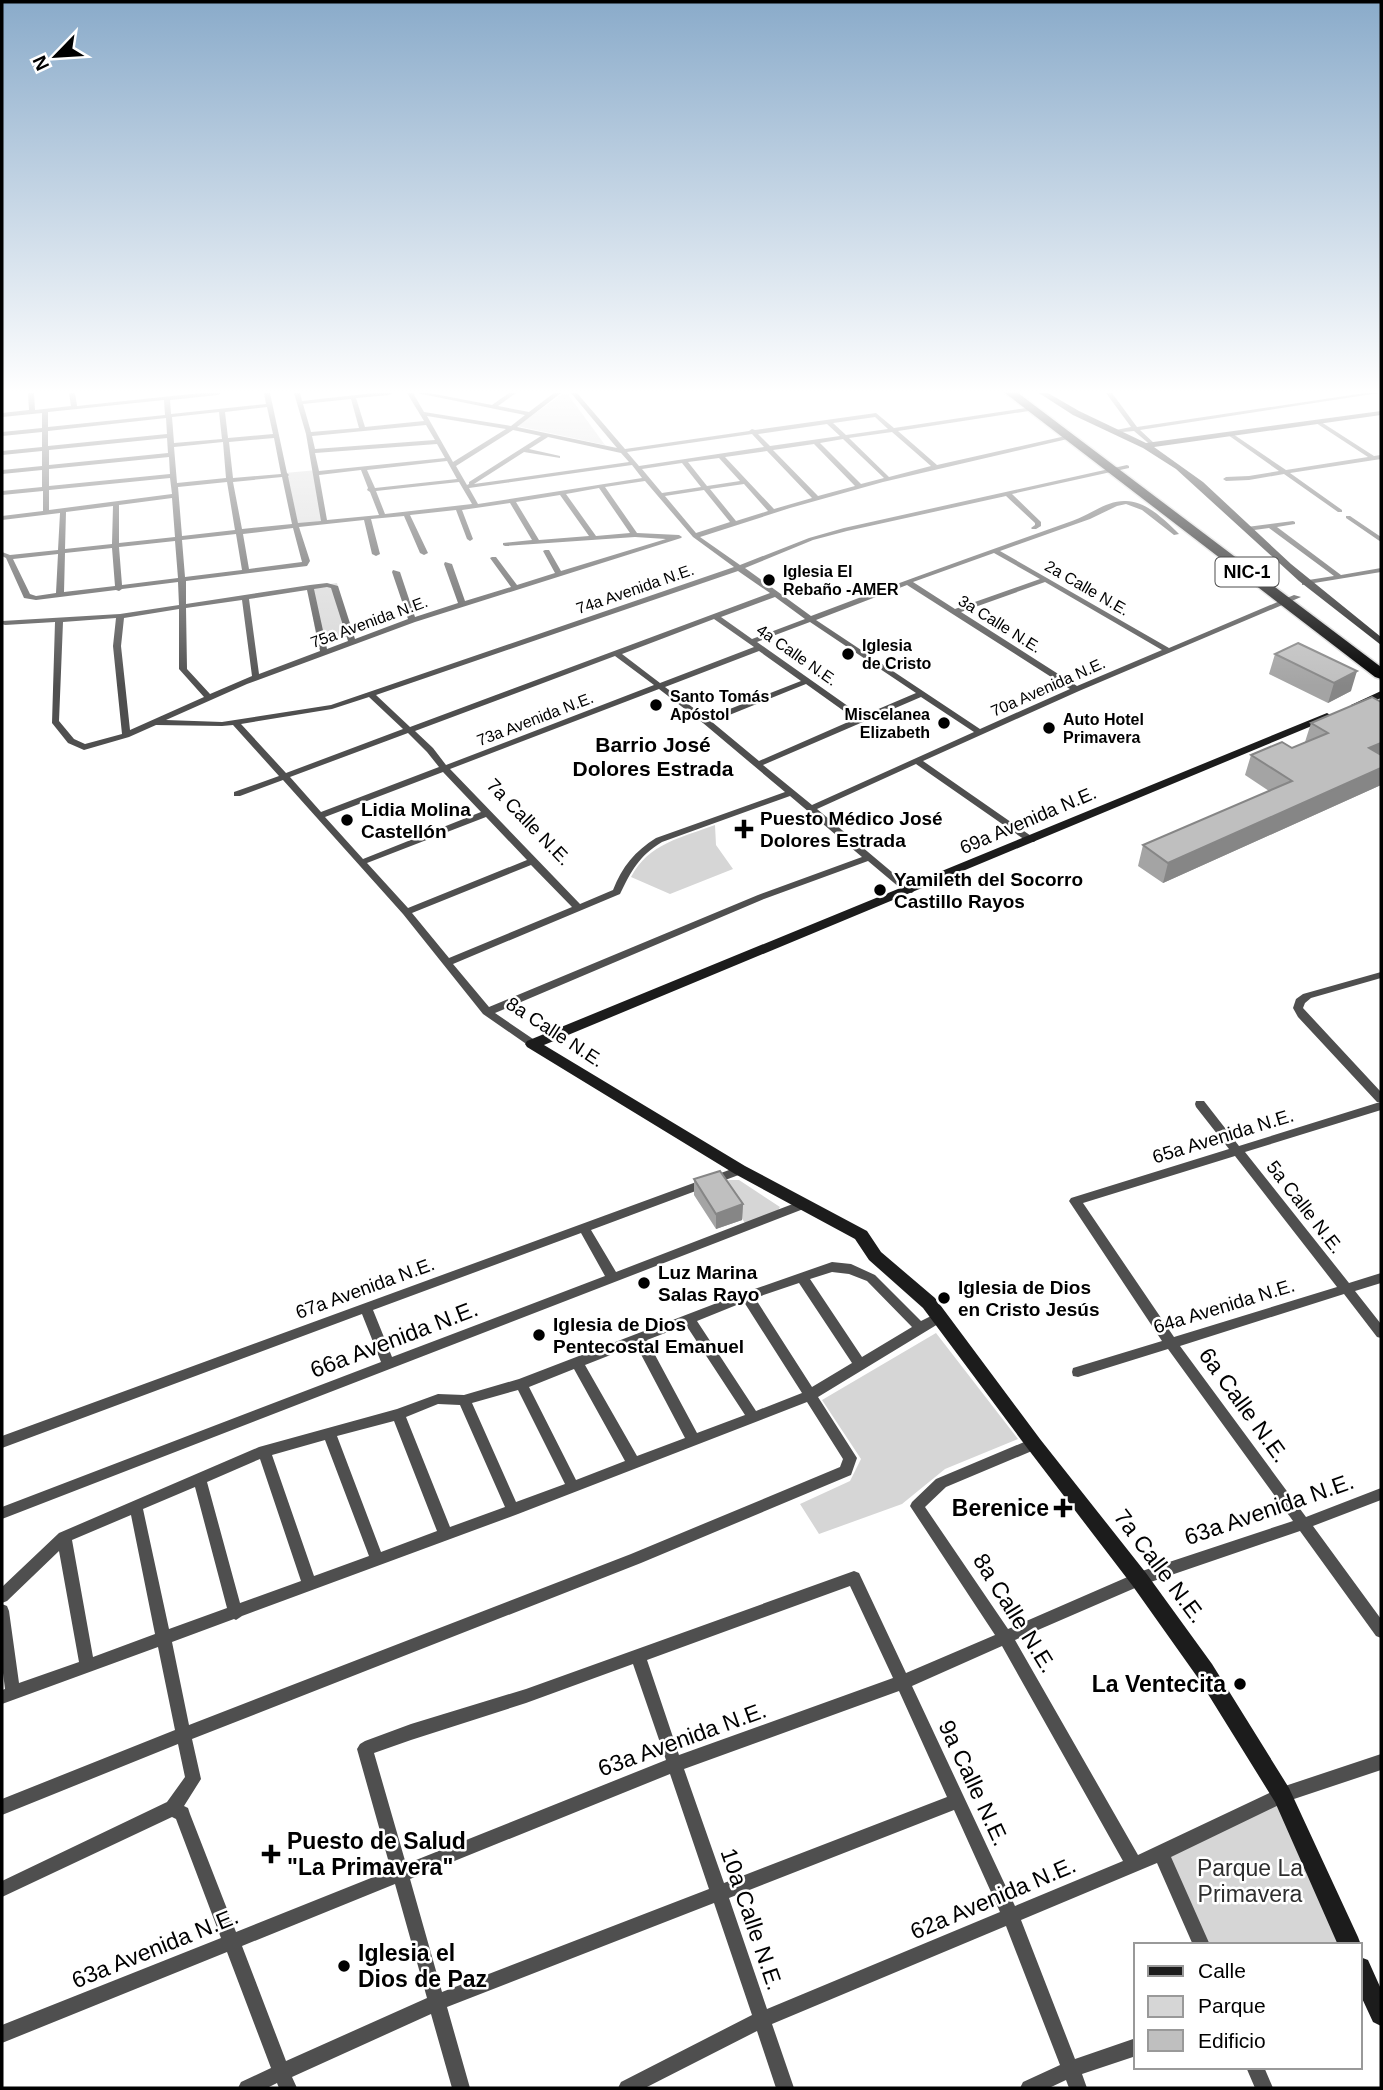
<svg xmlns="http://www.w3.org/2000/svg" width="1383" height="2090" font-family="Helvetica,sans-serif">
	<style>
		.green { fill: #d6d6d6 }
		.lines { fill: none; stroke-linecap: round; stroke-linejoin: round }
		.highway-casing { stroke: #dbdbdb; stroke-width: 3 }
		.street { fill: #4f4f4f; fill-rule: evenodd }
		.secondary { fill: #1c1c1c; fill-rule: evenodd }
		.highway { fill: #000; fill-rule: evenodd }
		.wall { fill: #a4a4a4 }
		.shaded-wall { fill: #868686 }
		.building { fill: #bfbfbf; stroke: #868686; stroke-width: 2 }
		.poi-dot { fill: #000; stroke: #fff; stroke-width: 2.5 }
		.labels { text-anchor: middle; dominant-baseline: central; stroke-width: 5; stroke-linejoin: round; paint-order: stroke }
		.far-poi-label { font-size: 16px; font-weight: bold; fill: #000; stroke: #fff; text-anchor: start }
		.far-street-label { font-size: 16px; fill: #000; stroke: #fff }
		.shield { fill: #fff; stroke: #4c4c4c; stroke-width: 2 }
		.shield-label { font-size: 18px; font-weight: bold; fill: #000 }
		.poi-label { font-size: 19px; font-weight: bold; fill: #000; stroke: #fff; text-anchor: start }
		.street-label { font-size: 19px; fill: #000; stroke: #fff }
		.neighbourhood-label { font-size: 21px; font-weight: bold; fill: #000; stroke: #fff }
		.near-street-label { font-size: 23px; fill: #000; stroke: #fff }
		.near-poi-label { font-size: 23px; font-weight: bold; fill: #000; stroke: #fff; text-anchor: end }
		.near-park-label { font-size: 23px; fill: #2d2d2d; stroke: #fff }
	</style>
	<rect width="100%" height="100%" fill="#fff"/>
	<path class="green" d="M564 393H567L605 445 517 426Z
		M317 470 324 521 298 524 285 473Z
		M337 583 351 635 318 648 308 587Z
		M715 825 716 845 733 869 670 894 631 877C649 843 681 838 715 825Z
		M729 1180H739L780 1207 777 1212 745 1223 719 1184Z
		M936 1333 1018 1439 945 1469 902 1504 819 1534 800 1504 850 1481 861 1459 822 1400Z
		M1282 1795 1350 1945H1204L1164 1852Z"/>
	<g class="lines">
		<g class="highway-casing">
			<path id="highway" d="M1005 393H1018L1381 667V679L1375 677Z"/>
		</g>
		<path class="street" d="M28 393H34L35 410 71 406 69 393H75L77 406 201 393H221L218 395 170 400 171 414 266 404 264 393H270L287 473 289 475 288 476 298 523 321 521 306 434 294 393H300L302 401 374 393H392L389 395 356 398 365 427 424 421 407 393H413L424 412 511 426 525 415 417 393H429L492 405 509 393H516L498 406 529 412 554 393H561L517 427 617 448 571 393H577L625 449 749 431 752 429 755 430 876 413 894 428 1033 407 1036 409 1035 410 898 431 937 465 1070 435 1073 437 1072 438 883 482 790 508 700 537 740 565 809 538 844 528 1127 465 1129 466V468L1012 494 1041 522V526L1036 529H1032L1031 528 1035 525V523L1006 496 847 531 813 540 745 568 811 616C898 583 985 552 1072 521 1090 515 1107 500 1126 501 1146 501 1166 521 1179 534L1174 535 1142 510 1126 504 1117 506 1090 519 1000 551 1169 648 1294 595 1301 597 1079 691 923 761 1034 838 1036 840 1034 842H1028L916 764 817 809 912 889 914 891 912 893H906L868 861 764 899 495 1013 536 1041 537 1044 532 1048 483 1014 403 914 283 780 240 796H234V792L279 776 233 725 222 726 156 725 129 737 84 750 68 743 52 723 55 622 5 625 2 624V621L120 614 179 605 178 582 122 589 119 591 116 590 36 600 24 598 6 558 2 556V552L10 555 58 550 60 513 2 520V516L43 511V491L2 495V491L42 487V470L2 474V470L42 466V451L2 455V451L42 447V432L2 436V432L42 428V413L2 417V413L29 410ZM351 399 359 428 311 432 303 404ZM164 400 165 415 48 427V412ZM267 407 273 434 228 438 225 412ZM219 412 222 439 174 443 172 417ZM427 416 506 429 453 462ZM875 417 888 429 846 435 833 423ZM166 418 167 434 48 446V431ZM827 424 840 436 770 446 758 434ZM426 425 435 440 315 449 312 436ZM513 430 541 436 469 482V484L467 485 456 466ZM892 432 931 466 889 477 849 438ZM752 434 764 447 639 466 627 452ZM548 437 621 453 629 462 474 484 524 452 560 458V456L529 449ZM167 438 168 453 49 465V450ZM274 438 281 474 233 478 229 442ZM843 439 884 478 861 484 820 443ZM223 442 226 478 177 483 174 447ZM437 444 445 458 319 471 315 453ZM814 444 855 486 818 496 773 450ZM767 451 812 498 774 509 725 457ZM169 457 170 474 49 486V469ZM719 458 740 481 707 486 688 462ZM447 461 457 479 375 488 367 470ZM682 463 701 487 662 493 642 469ZM632 465 642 478 478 504 469 488ZM361 470 368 488 367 490 370 492 379 515 327 520 319 475ZM282 477 292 524 242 529 233 482ZM170 478 172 494 49 510V490ZM645 481 693 537 734 567 331 705 222 722 166 720 247 684 415 622 681 538 682 537 679 535 637 533 605 487ZM227 482 235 530 182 536 178 487ZM459 482 472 504 385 514 376 491ZM744 484 768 511 736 521 710 489ZM599 488 630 533 596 536 566 494ZM704 490 730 522 696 533 665 496ZM560 495 589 536 539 540 516 502ZM172 498 175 537 119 543V505ZM510 503 532 540 503 543V545L505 546 635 537 666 539 561 571 549 550H545L543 551 555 573 517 585 496 557H492L490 558 511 587 465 601 452 564 445 562 444 564 458 603 415 617 400 572 393 570 392 572 408 619 355 639 338 586 327 583 310 585 186 604V581L307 566 310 561 299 527 364 520 372 554 376 556 380 554 371 519 404 516 420 553 424 555 428 553 410 515 456 510 467 539 470 541 473 539 462 510ZM113 506 112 544 65 549 66 512ZM293 528 302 562 249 569 243 534ZM236 534 242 570 185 577 182 540ZM175 541 178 578 122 585 119 547ZM112 548 115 586 64 592 65 553ZM994 553 1040 579 955 609 913 582ZM58 554 56 593 36 596 30 594 13 559ZM738 571 770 593 410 727 376 695ZM1045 582 1162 650 1077 686 961 612ZM907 585 1070 689 980 729 816 620ZM327 587 331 588 348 641 327 649 314 589ZM307 590 320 651 259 674 249 599ZM775 597 805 619 752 639 721 617ZM242 600 252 676 210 694 187 669 186 608ZM179 609V669L204 697 130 730 121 646 124 618ZM116 618 113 646 122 734 85 744 74 739 59 721 63 622ZM714 619 754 647 660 683 622 654ZM810 622 916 693 862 716 757 642ZM759 651 801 681 707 718 665 687ZM615 656 654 685 446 765 433 748 415 731ZM806 684 855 719 759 761 712 722ZM659 689 703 723 785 792 656 838C635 851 622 867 613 890L580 904 450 769ZM369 697 403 729 286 773 241 724 332 709ZM921 697 974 732 812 805 763 765ZM408 733 427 752 439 767 321 812 290 777ZM443 772 481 812 363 859 325 817ZM790 796 862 857 758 895 489 1007 453 964 620 894C632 870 638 857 662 842ZM486 817 527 860 408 908 367 863ZM531 865 572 907 449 958 412 913Z
			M1106 393H1112L1137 427 1365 393H1379L1140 430 1155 444V446L1153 447 1134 431 1111 433V431L1131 427Z
			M1318 420 1374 456 1381 455V459L1290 473 1342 510V512H1338L1284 474 1249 480 1226 481 1223 479 1226 477 1249 476 1279 471 1228 435 1227 434 1230 432 1286 470 1368 457 1316 423 1315 422Z
			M1346 516H1350L1381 537V542L1346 518Z
			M1293 521 1295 522V524L1277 527 1341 575 1381 568V572L1302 585V581L1334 576 1269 528 1247 531 1244 529 1247 527Z
			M1381 972V978L1311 998 1305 1003 1303 1008 1381 1092V1110L1245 1152 1349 1283 1381 1273V1283L1355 1291 1381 1324V1338L1377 1337 1344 1294 1180 1346 1306 1517 1381 1488V1500L1313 1526 1381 1619V1638L1376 1636 1300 1531 1142 1585 1015 1640 1138 1855 1282 1787 1381 1754V1770L1285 1802 1171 1857 1210 1945H1193L1157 1863 1021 1920 1075 2059 1136 2038V2056L1082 2074 1087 2088H1069L1066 2080 1049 2088H1020L1023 2082 1060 2065 1006 1926 772 2024 794 2088H776L757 2031 645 2088H618L621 2082 752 2015 714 1903 447 2007 470 2088H452L431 2014 292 2077 297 2088H279L277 2083 267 2088H238L241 2082 271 2068 227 1952 2 2043V2025L221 1938 176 1819 172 1817 2 1897V1881L167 1802 185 1777 178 1744 2 1815V1799L175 1730 158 1647 2 1704V1690L5 1689 2 1665V1604L7 1606 9 1611 19 1683 79 1662 59 1551 7 1601 2 1603V1587L59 1533 259 1447 397 1409 438 1394 464 1395 519 1379 743 1293 832 1262 851 1264 875 1275 921 1321 939 1312 943 1313 945 1317 943 1321 818 1397 857 1458 851 1475 641 1563 192 1739 201 1779 184 1806 188 1808 190 1814 236 1932 391 1870 357 1749 360 1744 365 1741 411 1724 526 1689 854 1571 859 1573 906 1673 995 1635 910 1506 912 1502 936 1479 1029 1440 1034 1438 1039 1440 1041 1444 1039 1448 946 1487 925 1507 1008 1629 1139 1572 1293 1521 1168 1349 1078 1377 1073 1376 1072 1372 1073 1368 1162 1341 1069 1201 1071 1198 1229 1149 1196 1107 1195 1104 1196 1101H1204L1239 1146 1380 1102H1377L1298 1017 1293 1008 1296 999 1303 994ZM1235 1156 1337 1287 1174 1337 1083 1203ZM832 1272 849 1274 867 1281 912 1327 862 1357 810 1279ZM799 1283 852 1363 812 1387 755 1298ZM744 1302 802 1393 756 1411 697 1321ZM686 1325 745 1415 697 1433 647 1340ZM636 1345 685 1438 637 1456 585 1365ZM574 1369 625 1461 576 1480 529 1387ZM518 1390 565 1484 516 1502 472 1403ZM807 1402 843 1459 840 1467 631 1554 189 1725 172 1642 234 1619 236 1620 242 1616 518 1514ZM438 1404 460 1405 505 1507 450 1527 406 1417ZM394 1421 437 1531 381 1552 337 1436ZM325 1440 369 1556 314 1576 272 1455ZM260 1459 301 1581 240 1603 207 1482ZM195 1487 227 1608 169 1629 143 1509ZM131 1515 155 1634 93 1657 72 1540ZM850 1586 893 1678 679 1755 647 1660ZM1002 1646 1123 1861 1015 1906 912 1686ZM633 1664 666 1760 406 1864 374 1753 411 1740 526 1703ZM899 1691 947 1797 724 1883 684 1769ZM670 1774 709 1889 442 1992 410 1879ZM954 1810 1000 1912 767 2009 729 1898ZM395 1884 427 1998 286 2061 242 1946Z
			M740 1166 744 1167 746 1170 744 1173 591 1230 616 1272 798 1202H806L808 1205 806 1208 2 1519V1507L381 1362 362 1314 2 1448V1436ZM581 1233 605 1276 392 1357 373 1310Z
			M1246 2067H1264L1273 2088H1255Z"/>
		<path class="secondary" d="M1039 393H1048L1079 411 1146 443 1381 411V415L1154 447 1203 482 1291 564 1381 637V645L1299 581 1176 469 1143 448 1073 415Z
			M1381 691V698L1356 708 1351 705Z
			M1327 713 1332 716 1331 718 544 1045 745 1166 867 1231 881 1252 935 1298 1040 1439 1146 1573 1212 1664 1289 1788 1358 1937 1361 1945 1360 1947V1945H1338L1275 1802 1198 1678 1132 1585 1028 1449 923 1308 869 1260 855 1239 735 1174 527 1047 525 1044 527 1041Z
			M1360 1957 1368 1960 1381 1989V2026L1373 2022 1360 1994Z"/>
		<use href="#highway" class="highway"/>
	</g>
	<path class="wall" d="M1275 654 1351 691 1328 703 1269 674Z
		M1381 702V785L1163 883 1138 866 1143 845 1269 791 1245 775 1251 755 1292 748 1305 742 1311 723Z
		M694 1179 743 1204 742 1220 716 1229 694 1195Z"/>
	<path class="shaded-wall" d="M1357 671 1351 691 1328 703 1334 683Z
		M1381 743V760L1369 748Z
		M1381 768V785L1163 883 1168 863Z
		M743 1204 742 1220 716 1229V1214Z"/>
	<path class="building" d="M1298 643 1357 671 1334 683 1275 654Z
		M1372 697 1381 702V743L1369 748 1381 755V768L1168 863 1143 845 1292 781 1251 755 1282 742 1292 748 1328 733 1311 723Z
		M720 1171 743 1204 716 1214 694 1179Z"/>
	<linearGradient id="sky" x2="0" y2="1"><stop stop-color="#8aabca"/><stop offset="0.57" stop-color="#fff"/><stop offset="1" stop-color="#fff" stop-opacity="0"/></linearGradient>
	<rect width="1383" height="686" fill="url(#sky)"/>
	<g class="poi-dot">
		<circle cx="769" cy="580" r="7"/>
		<circle cx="848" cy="654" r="7"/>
		<circle cx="656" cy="705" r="7"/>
		<circle cx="944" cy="723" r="7"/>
		<circle cx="1049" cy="728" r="7"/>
		<circle cx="347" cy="820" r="7"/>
		<path d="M740.5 818.5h7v7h7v7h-7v7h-7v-7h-7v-7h7z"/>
		<circle cx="880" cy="890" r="7"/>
		<circle cx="644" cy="1283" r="7"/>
		<circle cx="944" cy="1298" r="7"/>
		<circle cx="539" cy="1335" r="7"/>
		<path d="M1059.5 1497.5h7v7h7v7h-7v7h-7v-7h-7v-7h7z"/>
		<circle cx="1240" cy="1684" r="7"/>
		<path d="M267.5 1843.5h7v7h7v7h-7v7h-7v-7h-7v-7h7z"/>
		<circle cx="344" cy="1966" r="7"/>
	</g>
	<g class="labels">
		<g class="far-poi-label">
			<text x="783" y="571">Iglesia El<tspan x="783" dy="18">Rebaño -AMER</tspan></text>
			<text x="862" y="645">Iglesia<tspan x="862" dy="18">de Cristo</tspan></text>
			<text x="670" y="696">Santo Tomás<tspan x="670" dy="18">Apóstol</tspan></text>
			<text x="930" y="714" text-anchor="end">Miscelanea<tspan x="930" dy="18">Elizabeth</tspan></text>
			<text x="1063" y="719">Auto Hotel<tspan x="1063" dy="18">Primavera</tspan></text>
		</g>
		<g class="far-street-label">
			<text transform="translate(1087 588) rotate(30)">2a Calle N.E.</text>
			<text transform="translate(635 589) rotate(-19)">74a Avenida N.E.</text>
			<text transform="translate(369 622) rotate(-20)">75a Avenida N.E.</text>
			<text transform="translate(1000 624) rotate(32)">3a Calle N.E.</text>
			<text transform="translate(797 655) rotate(35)">4a Calle N.E.</text>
			<text transform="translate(1048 687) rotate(-24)">70a Avenida N.E.</text>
			<text transform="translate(535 719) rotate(-21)">73a Avenida N.E.</text>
		</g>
		<rect class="shield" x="1215.5" y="557.5" width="63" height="29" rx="5"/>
		<g class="shield-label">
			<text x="1247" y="572">NIC-1</text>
		</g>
		<g class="poi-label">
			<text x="361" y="809">Lidia Molina<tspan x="361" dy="22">Castellón</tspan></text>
			<text x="760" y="818">Puesto Médico José<tspan x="760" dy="22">Dolores Estrada</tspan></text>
			<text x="894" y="879">Yamileth del Socorro<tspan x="894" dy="22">Castillo Rayos</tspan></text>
			<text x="658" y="1272">Luz Marina<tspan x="658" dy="22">Salas Rayo</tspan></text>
			<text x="958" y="1287">Iglesia de Dios<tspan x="958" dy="22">en Cristo Jesús</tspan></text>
			<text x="553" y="1324">Iglesia de Dios<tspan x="553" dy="22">Pentecostal Emanuel</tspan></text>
		</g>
		<g class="street-label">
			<text transform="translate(1028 820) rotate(-23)">69a Avenida N.E.</text>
			<text transform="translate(529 822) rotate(46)">7a Calle N.E.</text>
			<text transform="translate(555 1032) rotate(33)">8a Calle N.E.</text>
			<text transform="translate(1223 1136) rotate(-17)">65a Avenida N.E.</text>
			<text transform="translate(1305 1207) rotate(52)">5a Calle N.E.</text>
			<text transform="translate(365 1288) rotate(-20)">67a Avenida N.E.</text>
			<text transform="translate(1224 1306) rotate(-17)">64a Avenida N.E.</text>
		</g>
		<g class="neighbourhood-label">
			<text x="653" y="744">Barrio José<tspan x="653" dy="24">Dolores Estrada</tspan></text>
		</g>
		<g class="near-street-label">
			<text transform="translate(394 1339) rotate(-21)">66a Avenida N.E.</text>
			<text transform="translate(1244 1405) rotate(54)">6a Calle N.E.</text>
			<text transform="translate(1269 1509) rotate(-19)">63a Avenida N.E.</text>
			<text transform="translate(1160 1566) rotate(53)">7a Calle N.E.</text>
			<text transform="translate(1015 1613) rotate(58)">8a Calle N.E.</text>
			<text transform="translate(682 1739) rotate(-20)">63a Avenida N.E.</text>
			<text transform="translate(974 1783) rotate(65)">9a Calle N.E.</text>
			<text transform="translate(993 1898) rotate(-23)">62a Avenida N.E.</text>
			<text transform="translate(752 1919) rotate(71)">10a Calle N.E.</text>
			<text transform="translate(155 1948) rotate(-22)">63a Avenida N.E.</text>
		</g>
		<g class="near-poi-label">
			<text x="1049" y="1508">Berenice</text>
			<text x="1226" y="1684">La Ventecita</text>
			<text x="287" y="1841" text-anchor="start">Puesto de Salud<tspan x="287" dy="26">"La Primavera"</tspan></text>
			<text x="358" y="1953" text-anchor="start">Iglesia el<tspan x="358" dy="26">Dios de Paz</tspan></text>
		</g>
		<g class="near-park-label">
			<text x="1250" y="1868">Parque La<tspan x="1250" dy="26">Primavera</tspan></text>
		</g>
	</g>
	<rect width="1383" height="2090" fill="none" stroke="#000000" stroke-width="7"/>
	<rect x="1134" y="1943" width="228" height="126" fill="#ffffff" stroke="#999999" stroke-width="2"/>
	<rect x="1148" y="1966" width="35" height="10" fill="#1c1c1c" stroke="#999999" stroke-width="2"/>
	<text x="1198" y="1978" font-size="21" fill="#000000">Calle</text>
	<rect x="1148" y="1996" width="35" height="21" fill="#d6d6d6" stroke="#999999" stroke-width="2"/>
	<text x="1198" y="2013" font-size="21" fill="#000000">Parque</text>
	<rect x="1148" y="2030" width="35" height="21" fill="#bfbfbf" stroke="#999999" stroke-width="2"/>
	<text x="1198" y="2048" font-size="21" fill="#000000">Edificio</text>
	<g transform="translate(56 56) rotate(245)" stroke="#ffffff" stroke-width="5" paint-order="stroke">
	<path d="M0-5L12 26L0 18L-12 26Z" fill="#000000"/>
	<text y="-10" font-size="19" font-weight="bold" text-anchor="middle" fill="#000000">N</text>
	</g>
</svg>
